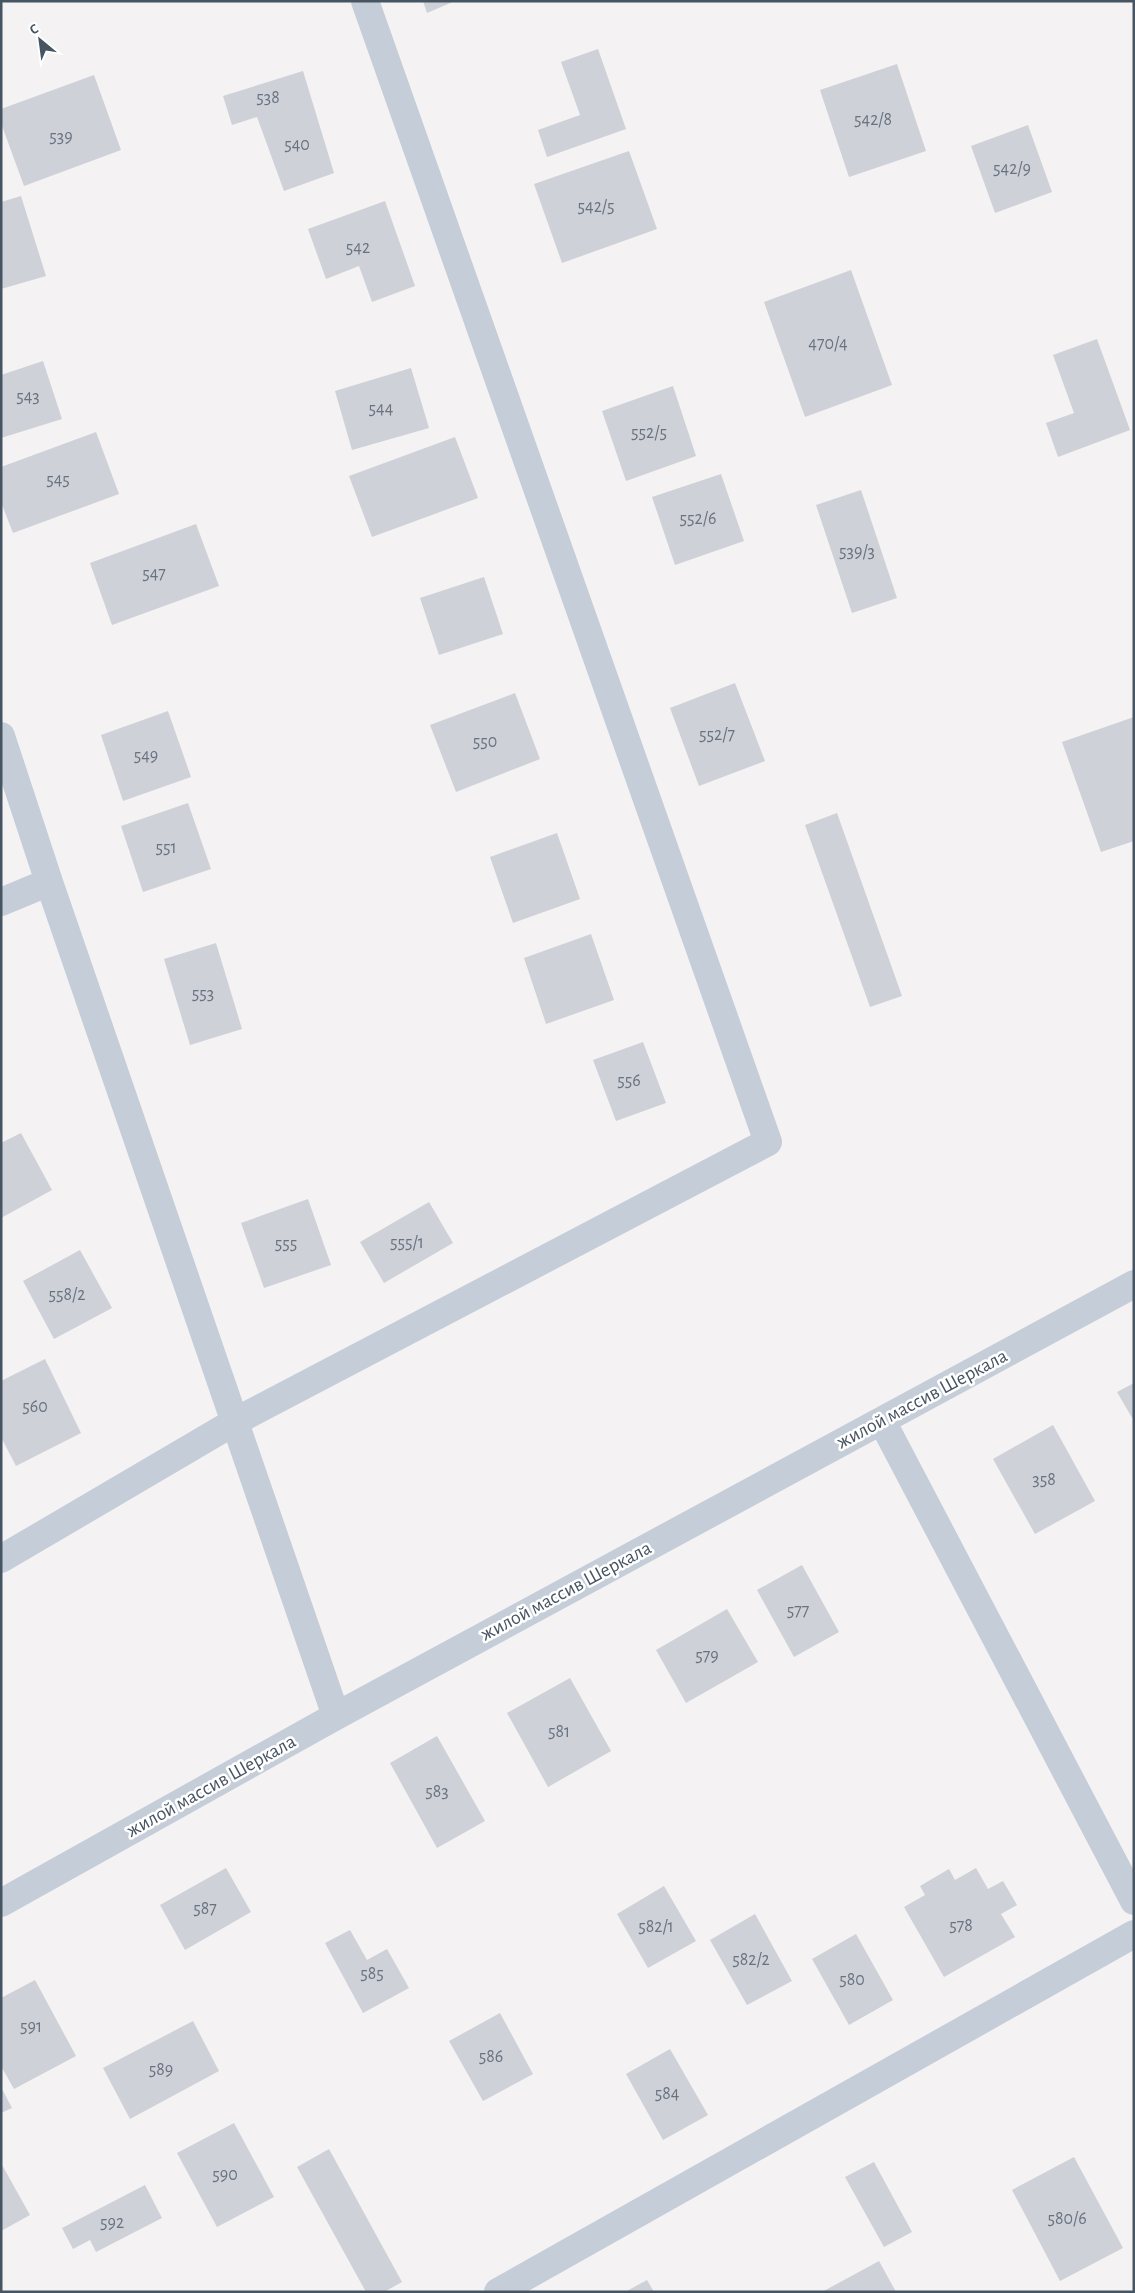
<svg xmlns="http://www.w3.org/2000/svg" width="1135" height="2293" font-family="'Alegreya Sans',sans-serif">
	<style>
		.building { fill: #ced1d8 }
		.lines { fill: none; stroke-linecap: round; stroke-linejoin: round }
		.minor { stroke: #c5cdd8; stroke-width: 28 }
		.labels { text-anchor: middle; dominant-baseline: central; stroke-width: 5; stroke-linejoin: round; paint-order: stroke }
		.number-label { font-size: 18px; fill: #697380 }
		.street-label { font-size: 20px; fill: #475462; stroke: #fff }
	</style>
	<rect width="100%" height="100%" fill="#f4f2f2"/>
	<path class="building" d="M423 1H455L427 13Z
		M598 49 626 129 547 157 538 130 580 115 561 62Z
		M897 64 926 151 849 177 820 90Z
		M303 71 334 173 284 191 257 117 232 125 223 96Z
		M94 75 121 150 24 186 1 123V109Z
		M1028 125 1052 192 995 213 971 146Z
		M629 151 657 229 562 263 534 184Z
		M21 196 46 276 1 289V202Z
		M385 201 415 286 372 302 359 266 326 279 308 229Z
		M851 270 892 385 805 417 764 302Z
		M1097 339 1130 430 1058 457 1046 423 1074 413 1053 355Z
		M43 361 62 419 1 438V375Z
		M411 368 429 428 352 450 335 391Z
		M673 386 696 456 626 481 602 411Z
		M96 432 119 494 13 533 1 502V467Z
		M455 437 478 498 372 537 349 476Z
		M721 474 744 541 675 565 652 497Z
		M861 490 897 598 852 613 816 505Z
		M196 524 219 586 112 625 90 563Z
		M484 577 503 634 439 655 420 598Z
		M735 683 765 761 699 786 670 708Z
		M515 693 540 759 456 792 430 725Z
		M168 711 191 777 123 801 101 735Z
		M1134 717V841L1101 852 1062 742Z
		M188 803 211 869 143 892 121 826Z
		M837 813 902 996 870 1007 805 825Z
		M557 833 580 899 513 923 490 857Z
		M591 934 614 1000 546 1024 524 958Z
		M216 943 242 1029 190 1045 164 959Z
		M643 1042 666 1103 616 1121 593 1060Z
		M21 1133 52 1190 1 1218V1143Z
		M308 1199 331 1265 264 1288 241 1223Z
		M429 1202 453 1243 384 1283 360 1242Z
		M80 1250 112 1308 54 1339 23 1281Z
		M45 1359 81 1433 16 1466 1 1437V1381Z
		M1134 1383V1421L1117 1392Z
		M1053 1425 1095 1501 1035 1534 993 1459Z
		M802 1565 839 1632 794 1657 757 1590Z
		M727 1609 758 1662 686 1703 656 1650Z
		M570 1678 611 1751 548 1787 507 1713Z
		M437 1736 485 1821 437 1848 390 1763Z
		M226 1868 251 1912 185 1950 160 1905Z
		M976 1868 988 1889 1003 1881 1017 1905 1001 1914 1015 1937 944 1977 904 1907 925 1895 920 1886 949 1869 955 1880Z
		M664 1886 696 1941 648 1968 617 1914Z
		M755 1914 792 1981 747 2005 710 1940Z
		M350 1930 367 1960 387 1949 409 1988 363 2013 325 1943Z
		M856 1934 893 2000 849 2025 812 1959Z
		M35 1980 76 2056 14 2089 1 2066V1998Z
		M500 2013 533 2074 483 2101 449 2041Z
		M193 2021 219 2071 130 2119 103 2068Z
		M670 2049 708 2115 663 2140 626 2074Z
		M1 2087 12 2108 1 2113Z
		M234 2123 274 2197 217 2227 177 2153Z
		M329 2149 402 2282 384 2292H366L297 2167Z
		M1074 2157 1123 2248 1060 2281 1012 2190Z
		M874 2162 912 2232 884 2247 845 2177Z
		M1 2163 30 2215 1 2231Z
		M145 2185 162 2218 96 2252 90 2240 73 2249 62 2228Z
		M879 2261 896 2292H822Z
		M647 2280 654 2292H625Z"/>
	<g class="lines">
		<path class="minor" d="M1 736 49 882 336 1716
			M1 902 49 882
			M882 1421 1134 1901
			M1 1559 236 1421 768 1142 365 1
			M1 1903 336 1716 1134 1284
			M498 2292 1134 1934"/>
	</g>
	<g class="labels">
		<g class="number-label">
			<text x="268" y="98">538</text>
			<text x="873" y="120">542/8</text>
			<text x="61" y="137">539</text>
			<text x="297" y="145">540</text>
			<text x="1012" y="169">542/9</text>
			<text x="596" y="207">542/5</text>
			<text x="358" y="248">542</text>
			<text x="828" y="344">470/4</text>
			<text x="28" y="397">543</text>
			<text x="381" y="409">544</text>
			<text x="649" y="433">552/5</text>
			<text x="58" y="480">545</text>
			<text x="698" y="519">552/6</text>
			<text x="857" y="552">539/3</text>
			<text x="154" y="574">547</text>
			<text x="717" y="735">552/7</text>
			<text x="485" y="742">550</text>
			<text x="146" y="756">549</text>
			<text x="166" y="848">551</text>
			<text x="203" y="994">553</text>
			<text x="629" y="1081">556</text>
			<text x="407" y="1243">555/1</text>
			<text x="286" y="1244">555</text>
			<text x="67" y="1295">558/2</text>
			<text x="35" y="1407">560</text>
			<text x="1044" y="1480">358</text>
			<text x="798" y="1611">577</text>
			<text x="707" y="1656">579</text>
			<text x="559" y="1732">581</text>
			<text x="437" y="1792">583</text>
			<text x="205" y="1909">587</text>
			<text x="961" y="1926">578</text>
			<text x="656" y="1927">582/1</text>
			<text x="751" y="1960">582/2</text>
			<text x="372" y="1974">585</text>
			<text x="852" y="1980">580</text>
			<text x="31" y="2027">591</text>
			<text x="491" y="2057">586</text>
			<text x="161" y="2070">589</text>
			<text x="667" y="2094">584</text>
			<text x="225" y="2175">590</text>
			<text x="1067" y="2219">580/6</text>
			<text x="112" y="2223">592</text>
		</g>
		<g class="street-label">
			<text transform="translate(922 1399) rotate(-28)">жилой массив Шеркала</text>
			<text transform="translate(566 1591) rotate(-28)">жилой массив Шеркала</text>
			<text transform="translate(211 1786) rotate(-29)">жилой массив Шеркала</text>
		</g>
	</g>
	<rect width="1135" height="2293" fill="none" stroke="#475462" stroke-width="5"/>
	<g transform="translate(40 40) rotate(331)" stroke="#ffffff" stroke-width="4" paint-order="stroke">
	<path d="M0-4L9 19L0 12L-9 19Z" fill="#475462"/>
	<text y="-8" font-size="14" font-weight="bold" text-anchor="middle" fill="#475462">С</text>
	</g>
</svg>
